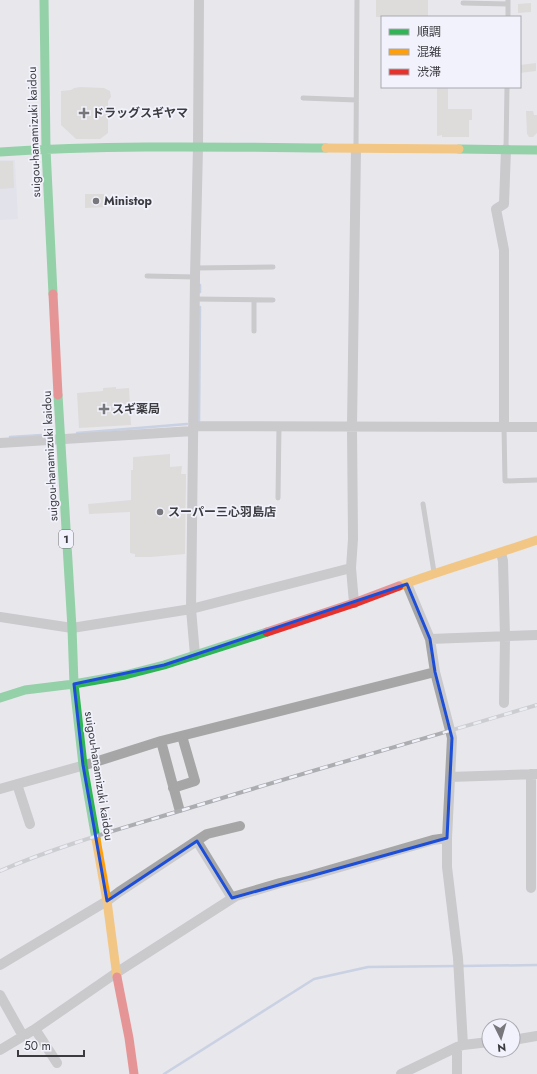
<svg xmlns="http://www.w3.org/2000/svg" width="537" height="1074" font-family="Jost,'Noto Sans JP',sans-serif">
	<style>
		.built { fill: #dcdce8 }
		.lines { fill: none; stroke-linecap: round; stroke-linejoin: round }
		.stream { stroke: #a4b5d6; stroke-width: 2.5 }
		.building { fill: #d3ccc6 }
		.lane { stroke: #a6a6a7; stroke-width: 5 }
		.street { stroke: #a6a6a7; stroke-width: 10 }
		.fast { stroke: #30b455; stroke-width: 9 }
		.slow { stroke: #ff9f0a; stroke-width: 9 }
		.jam { stroke: #e5322d; stroke-width: 9 }
		.rail-casing { stroke: #acadb0; stroke-width: 4 }
		.rail { stroke: #f2f2fc; stroke-width: 2.5; stroke-dasharray: 8; stroke-linecap: butt }
		.marked { fill: none; stroke: #1d4ed8; stroke-width: 3; stroke-linejoin: round }
		.poi-dot { fill: #77777c; stroke: #f2f2fc; stroke-width: 1.5 }
		.labels { text-anchor: middle; dominant-baseline: central; stroke-width: 3.5; stroke-linejoin: round; paint-order: stroke }
		.shield { fill: #f2f2fc; stroke: #727278; stroke-width: 1 }
		.shield-label { font-size: 11px; font-weight: bold; fill: #3b3b40 }
		.poi-label { font-size: 12px; font-weight: bold; fill: #3b3b40; stroke: #f2f2fc; text-anchor: start }
		.street-label { font-size: 12px; fill: #3b3b40; stroke: #f2f2fc }
	</style>
	<rect width="100%" height="100%" fill="#e7e7ec"/>
	<path class="built" d="M0 160H15L18 219 0 220Z"/>
	<g class="lines">
		<path class="stream" d="M200 292V285
			M199 421 200 307
			M77 433 187 424
			M10 437 42 435
			M462 966 537 965
			M164 1074 314 979 368 967 457 966"/>
	</g>
	<path class="building" d="M376 0H428V17H376Z
		M531 3V12L518 13V4Z
		M536 63V71L520 73V65Z
		M81 87 104 88 110 91 111 97 108 101V133L100 139H76L61 125V91L71 90 74 88Z
		M437 87H448V109H472V120H469V137H442V135L437 136Z
		M526 111H533L534 115H537V133L533 137H529L527 134Z
		M0 161H13L14 188 0 189Z
		M85 194H107V207L85 208Z
		M116 387V389L129 388 131 425 79 428 77 393 103 391V388Z
		M170 454V467L182 466 181 474H186L185 554 151 557H135V554L130 553V512L89 514 88 504 131 500V470H133V457Z"/>
	<g class="lines">
		<path class="lane" d="M463 3 508 4
			M508 17V0
			M303 98 356 100
			M356 147 357 0
			M506 148 507 87
			M195 268 273 267
			M147 276 195 277
			M195 299 273 300
			M254 300V331
			M504 427 505 481 537 480
			M278 498 279 426
			M423 504 434 572"/>
		<path class="street" d="M194 426 537 427
			M504 427V250L496 209 504 204 506 149
			M0 443 193 431
			M501 553 503 561 505 636 504 703
			M407 584 430 639 435 672 452 738 447 838V867L458 958 463 1045
			M354 603 351 568 353 539 352 427 356 148
			M0 617 72 628 191 609 351 568
			M430 639 537 635
			M195 655 191 609 195 277 198 147 199 0
			M161 741 179 808
			M531 774V888
			M450 777 537 774
			M17 784 30 824
			M173 788 195 781 182 736
			M0 789 92 763 161 741 435 672
			M197 841 232 898
			M0 965 107 901 119 892 207 834 240 826
			M0 995 23 1036
			M35 1029 57 1063
			M513 1040 537 1036
			M457 1047V1074
			M0 1050 35 1029 116 973 236 896 280 883 309 876 433 840 447 838
			M401 1074 457 1047 463 1045 489 1042"/>
		<path class="fast" d="M44 0 46 149 53 294
			M459 149 537 150
			M0 152C108 145 218 147 326 148
			M58 395 72 628 74 684 83 765 96 839
			M0 698 25 690 74 684 125 675 164 665 267 632"/>
		<path class="slow" d="M326 148 459 149
			M399 586C445 569 491 556 537 540
			M96 839 107 901 117 977"/>
		<path class="jam" d="M53 294 58 395
			M267 632 354 603 399 586
			M117 977 129 1038 134 1074"/>
		<g class="rail-casing">
			<path id="rail" d="M0 871C60 845 124 828 186 809 303 773 420 740 537 705"/>
		</g>
		<use href="#rail" class="rail"/>
	</g>
	<path d="M0 0H537V1074H0ZM407 584 430 639 435 672 452 738 447 838 232 898 197 841 107 901 83 765 74 684 164 665Z" fill="#e7e7ec" fill-opacity=".55" fill-rule="evenodd"/>
	<path class="marked" d="M407 584 430 639 435 672 452 738 447 838 232 898 197 841 107 901 83 765 74 684 164 665Z"/>
	<g class="poi-dot">
		<path d="M82 107h4v4h4v4h-4v4h-4v-4h-4v-4h4z"/>
		<circle cx="96" cy="201" r="4"/>
		<path d="M102 403h4v4h4v4h-4v4h-4v-4h-4v-4h4z"/>
		<circle cx="160" cy="512" r="4"/>
	</g>
	<g class="labels">
		<rect class="shield" x="59" y="530" width="14" height="18" rx="3"/>
		<g class="shield-label">
			<text x="66" y="539">1</text>
		</g>
		<g class="poi-label">
			<text x="92" y="113">ドラッグスギヤマ</text>
			<text x="104" y="201">Ministop</text>
			<text x="112" y="409">スギ薬局</text>
			<text x="168" y="512">スーパー三心羽島店</text>
		</g>
		<g class="street-label">
			<text transform="translate(34 132) rotate(-92)">suigou-hanamizuki kaidou</text>
			<text transform="translate(50 456) rotate(-93)">suigou-hanamizuki kaidou</text>
			<text transform="translate(99 776) rotate(81)">suigou-hanamizuki kaidou</text>
		</g>
	</g>
	<rect x="381" y="16" width="140" height="72" fill="#f2f2fc" stroke="#a9a9b1"/>
	<rect x="389" y="29" width="20" height="6" fill="#30b455" stroke="#a9a9b1"/>
	<text x="417" y="36" font-size="12" fill="#3b3b40">順調</text>
	<rect x="389" y="49" width="20" height="6" fill="#ff9f0a" stroke="#a9a9b1"/>
	<text x="417" y="56" font-size="12" fill="#3b3b40">混雑</text>
	<rect x="389" y="69" width="20" height="6" fill="#e5322d" stroke="#a9a9b1"/>
	<text x="417" y="76" font-size="12" fill="#3b3b40">渋滞</text>
	<g transform="translate(501 1038) rotate(175)"><circle r="19" fill="#f2f2fc" stroke="#a9a9b1"/>
	<path d="M0-3L7 15L0 10L-7 15Z" fill="#77777c"/>
	<text y="-6" font-size="11" font-weight="bold" text-anchor="middle" fill="#3b3b40">N</text>
	</g>
	<path d="M18 1050v6h66v-6" fill="none" stroke="#3b3b40" stroke-width="2"/>
	<text x="24" y="1050" font-size="12" fill="#3b3b40" stroke="#f2f2fc" stroke-width="3" paint-order="stroke">50 m</text>
</svg>
